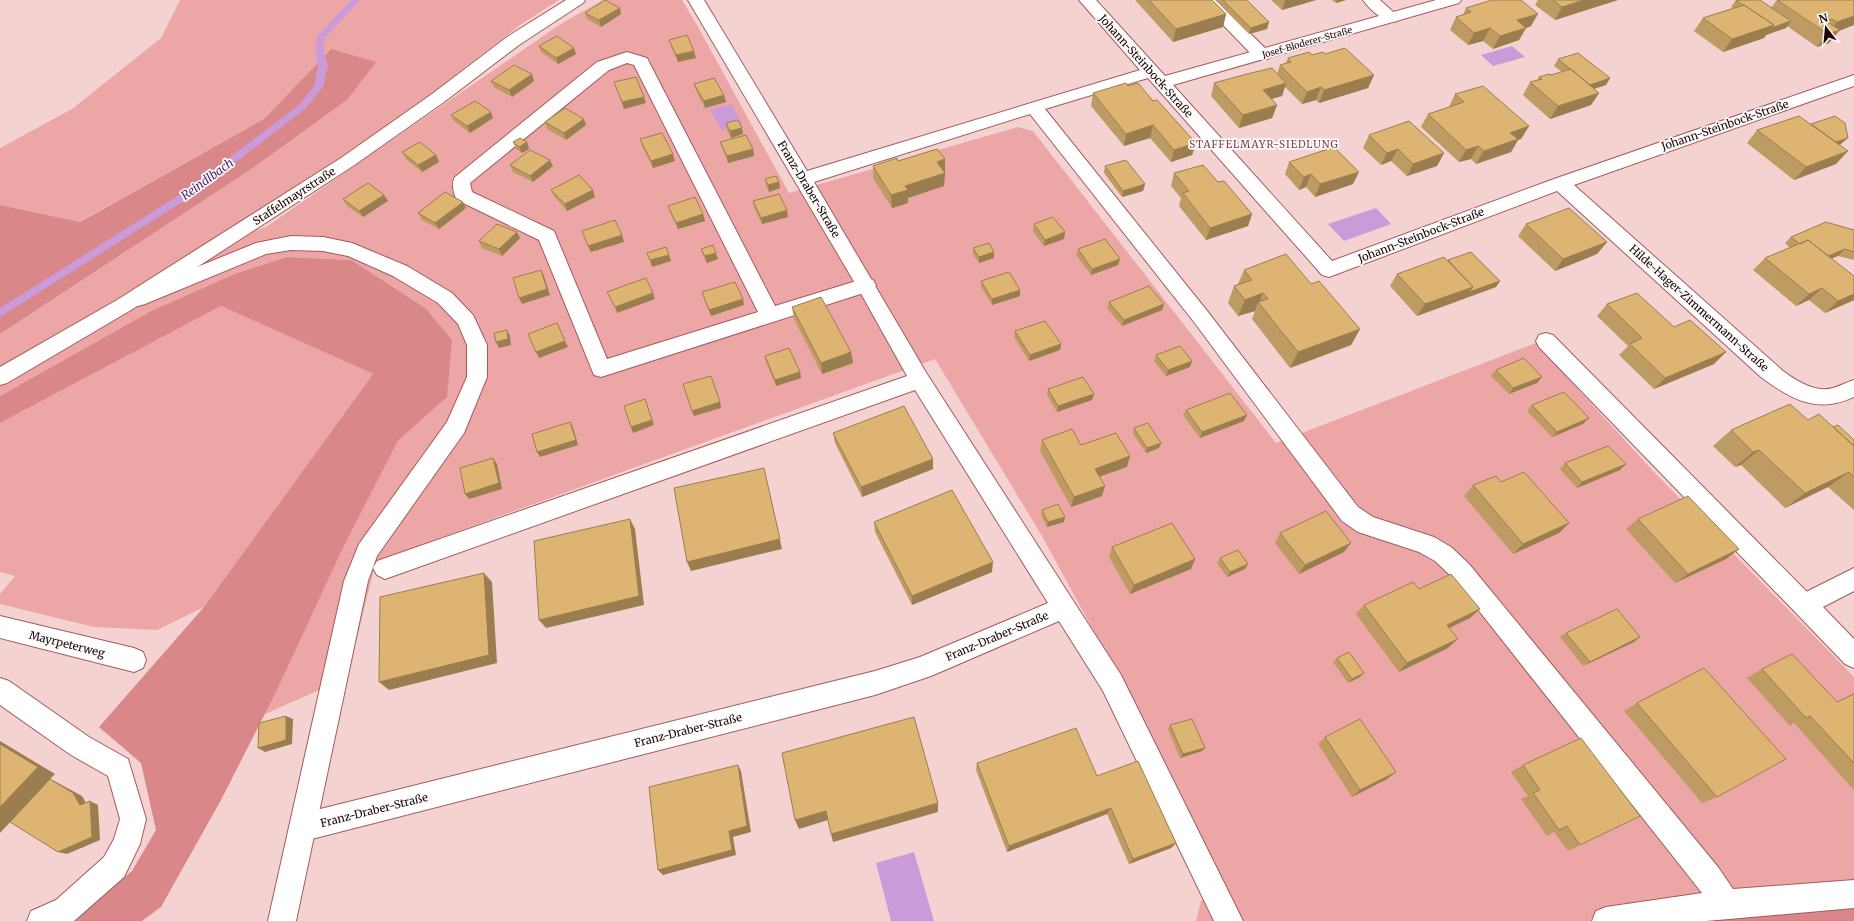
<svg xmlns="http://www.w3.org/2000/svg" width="1854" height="921" font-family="Merriweather,serif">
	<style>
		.green { fill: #eda6a6 }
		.forest { fill: #d98788 }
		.water { fill: #cb9ad8 }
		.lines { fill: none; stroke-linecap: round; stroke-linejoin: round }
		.stream { fill: #cb9ad8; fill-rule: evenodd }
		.lane-casing { stroke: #a45b5d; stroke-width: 2 }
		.street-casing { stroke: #a45b5d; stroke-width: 2 }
		.lane { fill: #fff; fill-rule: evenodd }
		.street { fill: #fff; fill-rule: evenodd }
		.wall { fill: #be9b62 }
		.shaded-wall { fill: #9b7e50 }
		.building { fill: #ddb472; stroke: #9b7e50 }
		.labels { text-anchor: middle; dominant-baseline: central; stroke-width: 3.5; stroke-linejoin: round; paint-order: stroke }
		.far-street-label { font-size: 9px; fill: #1c0304; stroke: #fcfcfc }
		.far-neighbourhood-label { font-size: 10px; letter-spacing: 1px; fill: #833d40; stroke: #fcfcfc }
		.street-label { font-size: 11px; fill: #1c0304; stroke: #fcfcfc }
		.water-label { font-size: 12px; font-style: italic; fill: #571c66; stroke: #fcfcfc }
	</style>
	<rect width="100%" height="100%" fill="#f4d2d1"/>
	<path class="green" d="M180 0H559L520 25 414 107 312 178 199 249 266 227 559 25 603 0H682L698 27 789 193 1018 127 1033 131 1276 443 1536 343 1652 470 1854 677V894L1609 921H1196L1201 901 1224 890 1135 707 1042 536 935 359 376 561 345 686 324 688 265 714 342 550 398 441 447 397 351 260 287 257 237 273 151 311 0 396V334L253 168 347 100 331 49 264 119 79 222 0 205V148L72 109 161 38Z
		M221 306 373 374 204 607 157 630 94 627 0 604V594L15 576 0 572V423Z"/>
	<path class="forest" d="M331 49 376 62 347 100 253 168 0 334V205L80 222 264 119Z
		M287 257 351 260 425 308 452 340 447 397 398 441 342 550 275 694 221 800 161 907 142 921H72L132 871 156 830 141 763 99 727 204 607 373 374 221 306 0 423V396L151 311 237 273Z
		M1854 894V921H1609Z"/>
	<path class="water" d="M1512 46 1525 57 1493 66 1481 55Z
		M731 104 743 124 722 130 710 110Z
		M1376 208 1391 224 1344 241 1328 224Z
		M914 852 934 921H891L876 863Z"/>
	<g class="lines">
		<path class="stream" d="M351 0H360L325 38 323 47 328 66 323 87 305 109 192 196 0 317V308L184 192 299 105 314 86 318 66 315 47 317 37Z"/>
		<g class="lane-casing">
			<path id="lane" d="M1199 0H1216L1268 51 1270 55 1268 59 1262 60 1256 59Z
				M1363 0H1380L1400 18 1398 21C1385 24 1370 10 1363 0Z
				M627 52 647 58 649 62 775 306 866 278 873 280 876 285 873 290 601 377 594 375 539 240 457 200C453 193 451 183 455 177L597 62ZM627 63 634 65 758 312 607 359 554 231 472 192 470 183 609 70Z
				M291 236 323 237 352 243 407 266 452 293 473 315 487 345V377L464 433 377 556 368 581 296 921H268L344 581 359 544 447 422 467 377V345L458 324 438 303 393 276 348 256 323 251 291 250 266 254 145 304 138 306 131 304 128 299 131 294 256 243Z
				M1546 333 1553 335 1812 597 1816 605 1812 613 1804 616 1796 613 1539 347 1536 341 1539 335Z
				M0 678 9 681 89 737 128 759 146 819 140 844 124 877 74 921H27L31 911 56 900 104 857 114 839 120 819 108 776 71 755 0 705Z"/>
		</g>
		<g class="street-casing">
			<path id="street" d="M566 0H585L583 3 519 45 444 102 353 166 131 310 7 383 0 385V367L117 300 341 158 432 94 507 37Z
				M688 0H704L807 171 1140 70 1079 0H1096L1165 76 1436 0H1461L1459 3 1173 85 1332 261 1554 179 1854 75V86L1574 185 1783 371C1797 381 1815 393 1833 388 1840 386 1847 382 1854 380V397C1817 414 1792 400 1762 378L1557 191 1329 277 1322 275 1148 78 1045 109 1208 312 1358 507 1373 517 1434 537 1451 547 1469 564 1718 867 1733 889 1854 880V908L1706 921H1592L1596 911 1606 907 1702 893 1453 578 1435 561 1419 552 1358 532 1342 521 1194 322 1030 114 814 182 927 374 1121 675 1243 921H1214L1103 691 1059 621 931 676 875 695 304 841 294 837 290 827 294 817 304 813 875 671 920 657 1048 603 915 390 385 579 377 575 373 568 377 561 907 376 859 290Z
				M1854 568V591L1823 607 1854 639V668L1845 664 1796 613 1792 605 1796 597Z
				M0 616 134 648 143 652 146 660 143 668 134 672 0 638Z"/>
		</g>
		<use href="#lane" class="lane"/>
		<use href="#street" class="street"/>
	</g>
	<path class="wall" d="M1135 0H1212L1226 14 1223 27 1173 42Z
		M1215 0H1247L1267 29 1249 34Z
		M1271 0H1316L1282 10Z
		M1332 0H1346L1336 3Z
		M1538 0H1618L1555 20 1535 5Z
		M1736 0 1771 8 1777 0H1854L1839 31 1829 43 1817 47 1787 26 1786 28 1766 35 1764 38 1723 52 1694 31 1703 18 1733 8 1731 7Z
		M1466 8 1531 26 1526 28 1519 40 1493 49 1483 41 1468 45 1450 30 1456 17 1463 15Z
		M585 13 621 14 601 27 587 19Z
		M669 40 696 58 678 62 671 46Z
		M539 46 574 48 576 54 558 64 541 52Z
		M1325 54 1374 75 1368 88 1319 103 1316 100 1302 104 1285 87 1282 96 1271 99 1277 105 1272 118 1239 128 1211 96 1214 83 1277 74 1280 65 1286 63 1288 58Z
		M1558 59 1610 78 1606 85 1594 89 1599 93 1591 105 1550 119 1523 95 1530 82 1537 80 1539 77 1551 75 1562 72 1554 66Z
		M491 81H534L512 97 494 87Z
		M614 82 646 103 624 109Z
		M694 84 724 95 726 102 705 108 696 91Z
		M1128 86 1153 101 1196 143 1192 155 1171 162 1150 138 1124 146 1091 106 1093 93Z
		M1455 94 1529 126 1521 139 1518 140 1511 152 1476 164 1471 159 1459 162 1421 127 1428 114 1449 107Z
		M451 115 493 118 470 133 454 121Z
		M545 122 586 125 566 140 547 129Z
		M726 123 742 128 743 134 731 138 727 130Z
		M1811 124 1841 144 1840 145 1836 164 1794 180 1747 143 1757 130Z
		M1369 135 1444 153 1437 166 1407 176 1391 161 1381 165 1363 148Z
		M640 139 675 161 653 168 642 146Z
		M513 142H527L529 149 522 153 516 149Z
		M720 142 753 149 754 156 728 163 722 148Z
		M402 152 436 155 439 162 422 172 406 159Z
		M945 159V172H944L945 173 944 186 908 198V203L892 208 873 178V166L898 161Z
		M1289 162 1353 184 1315 197 1306 187 1299 190 1285 174Z
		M510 165 553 166 533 182 513 172Z
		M1105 166 1145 184 1143 191 1122 197 1104 173Z
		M1174 173 1252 214 1248 226 1206 240 1179 206 1181 198 1171 186Z
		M765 179 779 182 780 188 769 192 766 186Z
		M551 190 595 197 567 211 554 196Z
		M384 195 388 201 363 217 347 206 343 199Z
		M753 201 788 217 762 224 754 208Z
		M668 206 703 214 705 221 678 229 670 212Z
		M466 208 439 229 422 220 418 213Z
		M1034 224 1065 232 1064 239 1044 246 1033 231Z
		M1526 224 1607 242 1597 254 1555 271 1518 236Z
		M1854 230V260L1838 256 1831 258 1854 300 1825 313 1809 300 1796 306 1753 270 1765 258 1790 248 1785 243 1791 237Z
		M520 238 502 256 482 248 479 241Z
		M973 248 994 258 979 263 973 254Z
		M701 249 718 259 707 263 703 256Z
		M1078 249 1118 265 1091 275 1076 255Z
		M1448 260 1500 281 1496 287 1417 316 1390 286 1397 274Z
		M1244 270 1311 284 1360 329 1351 345 1290 368 1252 319 1255 311 1238 316 1228 303 1234 286 1238 284Z
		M981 281 1020 296 992 305 981 287Z
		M702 292 743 299 744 305 711 316 704 299Z
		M1109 302 1164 304 1162 310 1122 326 1107 308Z
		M1607 304 1714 364 1654 389 1619 355 1628 346 1597 316Z
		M792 307 851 352 853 363 822 374 794 319Z
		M1015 331 1061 344 1060 350 1029 361 1014 337Z
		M1156 355 1190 367 1166 376 1154 361Z
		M765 356 800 372 801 378 776 386 766 362Z
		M1496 370 1542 377 1537 383 1509 394 1491 376Z
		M1048 389 1094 394 1092 400 1057 412 1047 395Z
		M1532 405 1583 424 1552 437 1527 411Z
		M1186 410 1244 421 1200 438 1183 415Z
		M1808 420 1833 427 1854 440V510L1828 487 1785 508 1741 465 1735 467 1713 446 1731 430Z
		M1134 428 1161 443 1159 448 1146 453 1133 434Z
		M833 433 933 459V469L862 497 835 443Z
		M1042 440 1081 445 1127 467 1099 477 1102 496 1071 507 1040 451Z
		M1565 463 1620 470 1577 488 1560 469Z
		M1501 482 1569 523 1559 533 1513 554 1464 496 1473 485Z
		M1042 510 1064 522 1047 527 1041 515Z
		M1638 519 1739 549 1726 559 1675 583 1626 529Z
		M874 522 992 572 912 605 875 532Z
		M1280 533 1344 552 1299 574 1275 543Z
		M1112 547 1195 559 1191 569 1130 594 1109 557Z
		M1220 558 1245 569 1227 577 1217 563Z
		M1419 589 1470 618 1449 628 1448 648 1399 672 1356 614 1364 605Z
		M1566 633 1634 642 1583 666 1560 637Z
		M1337 658 1360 677 1348 683 1333 662Z
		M1762 669 1837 702 1854 693V788L1853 789 1794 723 1790 726 1747 678Z
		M1637 703 1717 797 1702 803 1624 711Z
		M1170 725 1205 748 1202 751 1180 758 1168 729Z
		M1325 737 1387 779 1352 797 1318 744Z
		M977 763 1097 776 1176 843 1171 848 1129 864 1107 814 1007 852 976 770Z
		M1523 765 1580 845 1568 851 1554 832 1547 836 1521 799 1528 796 1511 772Z"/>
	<path class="shaded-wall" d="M1285 0H1316L1282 10Z
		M1337 0H1346L1336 3Z
		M1584 0H1618L1555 20 1562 7Z
		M620 8 621 14 601 27 599 20Z
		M1226 14 1223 27 1173 42 1176 29Z
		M1538 14 1531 26 1526 28 1519 40 1493 49 1500 36 1517 20Z
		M1854 16V25L1839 31 1829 43 1817 47 1837 22Z
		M1791 21 1786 28 1766 35 1764 38 1723 52 1732 39 1774 25Z
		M1269 22 1267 29 1249 34 1251 28Z
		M1490 28 1483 41 1468 45 1474 33Z
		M574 48 576 54 558 64 556 58Z
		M694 51 696 58 678 62 676 55Z
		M532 74 534 81 512 97 509 90Z
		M1374 75 1368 88 1319 103 1324 90Z
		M1610 78 1606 85 1577 94 1581 88Z
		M1286 83 1282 96 1258 103 1263 90Z
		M1321 87 1316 100 1302 104 1307 92Z
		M1599 93 1591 105 1550 119 1558 106Z
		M724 95 726 102 705 108 704 101Z
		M644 97 646 103 624 109 622 102Z
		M1277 105 1272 118 1239 128 1243 115Z
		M491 112 493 118 470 133 467 126Z
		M584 119 586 125 566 140 564 133Z
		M1153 125 1150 138 1124 146 1126 134Z
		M1529 126 1521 139 1518 140 1511 152 1476 164 1484 151 1510 133Z
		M742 128 743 134 731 138 730 131Z
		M1848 138 1841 144 1820 152 1826 145Z
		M527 142 529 149 522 153 519 147Z
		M1196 143 1192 155 1171 162 1174 150Z
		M1478 146 1471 159 1459 162 1466 150Z
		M753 149 754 156 728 163 727 156Z
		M1398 149 1391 161 1381 165 1387 153Z
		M1848 151 1836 164 1794 180 1806 167Z
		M1444 153 1437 166 1407 176 1413 164Z
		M673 154 675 161 653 168 651 161Z
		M436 155 439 162 422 172 418 165Z
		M945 159V172L937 175V162Z
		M550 160 553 166 533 182 530 176Z
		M1359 172 1353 184 1315 197 1320 184Z
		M945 173 944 186 908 198V203L892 208 891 195 905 186Z
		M1311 174 1306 187 1299 190 1304 177Z
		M779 182 780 188 769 192 768 185Z
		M1145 184 1143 191 1122 197 1123 191Z
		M593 190 595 197 567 211 565 204Z
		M384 195 388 201 363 217 359 211Z
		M463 202 466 208 439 229 435 223Z
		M787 210 788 217 762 224 761 218Z
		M703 214 705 221 678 229 676 223Z
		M1252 214 1248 226 1206 240 1210 228Z
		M517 232 520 238 502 256 499 249Z
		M1065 232 1064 239 1044 246 1045 240Z
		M622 235 624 242 591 252 588 246Z
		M1607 242 1597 254 1555 271 1563 259Z
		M1845 249 1838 256 1813 266 1819 259Z
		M994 252V258L979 263V257Z
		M716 253 718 259 707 263 705 256Z
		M669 255 671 261 652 267 650 260Z
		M1120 259 1118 265 1091 275 1092 269Z
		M541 270 544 276 550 295 522 304 519 298Z
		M1500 281 1496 287 1417 316 1425 304 1473 287Z
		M1822 288 1809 300 1796 306 1809 294Z
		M1020 290V296L992 305V299Z
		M653 293 655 299 617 313 615 307Z
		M1263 293 1259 303 1258 302 1255 311 1238 316 1245 300Z
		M1854 294V300L1825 313 1838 301Z
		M743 299 744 305 711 316 709 310Z
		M1164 304 1162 310 1122 326 1124 320Z
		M1360 329 1351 345 1290 368 1298 352Z
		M507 330 510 336 511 345 499 348 496 342Z
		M565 341 568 347 539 358 536 352Z
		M1061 344 1060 350 1029 361 1030 355Z
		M851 352 853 363 822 374 821 363Z
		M1726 352 1714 364 1654 389 1665 378Z
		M1192 361 1190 367 1166 376 1168 370Z
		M800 372 801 378 776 386 775 380Z
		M1542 377 1537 383 1509 394 1513 388Z
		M1094 394 1092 400 1057 412 1058 406Z
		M645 399 654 425 633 433 631 427Z
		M720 402 721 408 694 416 692 411Z
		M1247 415 1244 421 1200 438 1202 432Z
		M1589 418 1583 424 1552 437 1557 432Z
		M570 422 573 427 578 445 540 457 537 452Z
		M1161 443 1159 448 1146 453 1147 448Z
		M1759 450 1741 465 1735 467 1753 452Z
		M1130 456 1127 467 1092 479 1095 469Z
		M493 458 497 464 502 489 469 499 465 494Z
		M933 459V469L862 497 861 487Z
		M1626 464 1620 470 1577 488 1582 482Z
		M1849 472 1828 487 1785 508 1805 493Z
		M766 478 782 549 691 571 687 562Z
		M1105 486 1102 496 1071 507 1074 497Z
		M1065 517 1064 522 1047 527 1048 522Z
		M630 519 635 529 644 605 546 628 539 620Z
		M1569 523 1559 533 1513 554 1523 544Z
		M1351 543 1344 552 1299 574 1305 565Z
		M1739 549 1726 559 1675 583 1688 574Z
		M1195 559 1191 569 1130 594 1134 585Z
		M993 562 992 572 912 605V596Z
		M1248 564 1245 569 1227 577 1230 572Z
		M484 573 492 582 497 663 389 690 379 682Z
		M1480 609 1470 618 1437 634 1447 625Z
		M1640 637 1634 642 1583 666 1590 662Z
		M1458 639 1448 648 1399 672 1407 663Z
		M1364 673 1360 677 1348 683 1352 679Z
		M286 716 293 719 292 744 265 752 258 748Z
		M0 741 55 774 50 779 58 783 82 796 89 808 80 805 50 779 0 833Z
		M1205 748 1202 751 1180 758 1183 754Z
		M738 765 741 771 751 832 733 837 736 855 663 875 658 870 729 831Z
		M1396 772 1387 779 1352 797 1360 790Z
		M90 801 98 805 100 840 67 854 58 852Z
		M938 803V812L833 842 831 834Z
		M1111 808 1107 814 1007 852 1009 846Z
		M826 811 828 820 799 829 795 820Z
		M1176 843 1171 848 1129 864 1133 859Z"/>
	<path class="building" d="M605 0 620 8 599 20 585 13Z
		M1149 0H1212L1226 14 1176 29Z
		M1223 0H1247L1269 22 1251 28Z
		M1492 0H1521L1538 14 1517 20 1526 28 1500 36 1490 28 1474 33 1456 17 1471 12 1466 8Z
		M1553 0H1584L1562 7Z
		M1736 0H1760L1791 21 1771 28 1774 25 1744 5H1743Z
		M1777 0H1854V16L1837 22 1832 19 1826 21 1840 30 1828 34Z
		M1744 5 1774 25 1732 39 1703 18Z
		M687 35 694 51 676 55 669 40Z
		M557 36 574 48 556 58 539 46Z
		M1345 48 1374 75 1324 90 1321 87 1307 92 1280 65 1291 62 1288 58 1309 52 1312 55 1323 52 1325 54Z
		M1578 53 1610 78 1590 85 1558 59Z
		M514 65 532 74 509 90 491 81Z
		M1272 68 1286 83 1263 90 1277 105 1243 115 1214 83 1247 74Z
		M1571 69 1599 93 1558 106 1530 82 1542 79 1539 77 1549 74 1551 75Z
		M636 77 644 97 622 102 614 82Z
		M714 78 724 95 704 101 694 84Z
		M1126 83 1128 86 1138 83 1153 101 1157 100 1196 143 1174 150 1153 125 1126 134 1093 93Z
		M1483 86 1529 126 1510 133 1518 139 1484 151 1478 146 1466 150 1428 114 1464 102 1455 94Z
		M475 101 491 112 467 126 451 115Z
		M565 108 584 119 564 133 545 122Z
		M1799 116 1848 151 1806 167 1757 130Z
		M1835 116 1845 123 1848 138 1836 142 1811 124Z
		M738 120 742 128 730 131 726 123Z
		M1409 121 1444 153 1413 164 1398 149 1387 153 1369 135Z
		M662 133 673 154 651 161 640 139Z
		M746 135 753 149 727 156 720 142Z
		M520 138 527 142 519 147 513 142Z
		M420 142 436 155 418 165 402 152Z
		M1334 147 1359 172 1320 184 1311 174 1304 177 1289 162Z
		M937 149 945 159 937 162 945 173 905 186 908 190 891 195 873 166 897 158 898 161Z
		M530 150 550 160 530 176 510 165Z
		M1126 160 1145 184 1123 191 1105 166Z
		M1203 165 1218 182 1224 181 1252 214 1210 228 1183 193 1189 191 1174 173Z
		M579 175 593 190 565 204 551 190Z
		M776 176 779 182 768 185 765 179Z
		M368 183 384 195 359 211 343 199Z
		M445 192 463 202 435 223 418 213Z
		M779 194 787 210 761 218 753 201Z
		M695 197 703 214 676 223 668 206Z
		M1569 208 1607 242 1563 259 1526 224Z
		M1053 217 1065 232 1045 240 1034 224Z
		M615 220 622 235 588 246 582 231Z
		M1826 222 1854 230V252L1845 249 1828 256 1808 240 1800 244 1791 237Z
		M497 224 517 232 499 249 479 241Z
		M1105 239 1120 259 1092 269 1078 249Z
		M1808 240 1854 276V294L1838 301 1822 288 1809 294 1765 258Z
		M989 243 994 252 979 257 973 248Z
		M713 245 716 253 705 256 701 249Z
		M666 247 669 255 650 260 647 253Z
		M1471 252 1500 281 1469 292 1473 287 1448 260Z
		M1286 254 1311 284 1319 281 1360 329 1298 352 1258 302 1268 299 1263 293 1245 300 1234 286 1252 280 1244 270Z
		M1444 257 1473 287 1425 304 1397 274Z
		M541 270 547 289 519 298 513 278Z
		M1009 272 1020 290 992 299 981 281Z
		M646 278 653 293 615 307 607 292Z
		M735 282 743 299 709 310 702 292Z
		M1149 286 1164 304 1124 320 1109 302Z
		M1637 293 1674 327 1690 320 1726 352 1665 378 1630 344 1642 338 1607 304Z
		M821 297 851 352 821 363 792 307Z
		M1045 321 1061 344 1030 355 1015 331Z
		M557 323 565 341 536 352 528 334Z
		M507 330 508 339 496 342 494 333Z
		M1180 346 1192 361 1168 370 1156 355Z
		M789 348 800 372 775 380 765 356Z
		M1524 358 1542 377 1513 388 1496 370Z
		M711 376 720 402 692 411 683 384Z
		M1083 377 1094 394 1058 406 1048 389Z
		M1564 392 1589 418 1557 432 1532 405Z
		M1230 393 1247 415 1202 432 1186 410Z
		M645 399 652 420 631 427 624 406Z
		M1790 404 1808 420 1819 414 1854 446V477L1849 472 1805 493 1759 450 1753 452 1731 430Z
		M904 406 933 459 861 487 833 433Z
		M570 422 576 440 537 452 532 434Z
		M1148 423 1161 443 1147 448 1134 428Z
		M1838 425 1854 440V446L1833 427Z
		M1072 429 1081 445 1116 433 1130 456 1095 469 1105 486 1074 497 1042 440Z
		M1608 446 1626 464 1582 482 1565 463Z
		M493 458 499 483 465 494 460 468Z
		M764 468 780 539 687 562 674 488Z
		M1524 472 1569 523 1523 544 1473 485 1496 476 1501 482Z
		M952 490 993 562 912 596 874 522Z
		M1688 496 1739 549 1688 574 1638 519Z
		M1058 504 1065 517 1048 522 1042 510Z
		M1326 511 1351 543 1305 565 1280 533Z
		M630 519 639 596 539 620 534 541Z
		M1172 523 1195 559 1134 585 1112 547Z
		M1238 550 1248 564 1230 572 1220 558Z
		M484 573 489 655 379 682 380 597Z
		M1451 574 1480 609 1447 625 1458 639 1407 663 1364 605 1413 582 1419 589Z
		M1617 609 1640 637 1590 662 1566 633Z
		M1349 652 1364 673 1352 679 1337 658Z
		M1792 654 1837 702 1854 694V763L1810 716 1806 718 1762 669Z
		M1704 668 1786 759 1717 797 1637 703Z
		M286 716V740L258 748 259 723Z
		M914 717 938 803 831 834 826 811 795 820 782 753Z
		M1192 719 1205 748 1183 754 1170 725Z
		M1360 719 1396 772 1360 790 1325 737Z
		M1076 728 1097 776 1138 761 1176 843 1133 859 1111 808 1009 846 977 763Z
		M1581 738 1640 816 1580 845 1567 826 1559 830 1533 793 1540 790 1523 765Z
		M0 744 38 767 0 807Z
		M738 765 747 826 729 831 732 850 658 870 649 787Z
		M50 779 73 793 80 805 90 801 92 837 58 852 10 822Z"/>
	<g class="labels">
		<g class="far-street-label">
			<text transform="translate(1307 42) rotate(-16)">Josef-Bloderer-Straße</text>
		</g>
		<g class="far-neighbourhood-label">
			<text x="1264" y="144">STAFFELMAYR-SIEDLUNG</text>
		</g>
		<g class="street-label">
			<text transform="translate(1146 66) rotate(48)">Johann-Steinbock-Straße</text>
			<text transform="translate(1725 125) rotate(-19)">Johann-Steinbock-Straße</text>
			<text transform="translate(809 189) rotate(59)">Franz-Draber-Straße</text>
			<text transform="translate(294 196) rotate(-33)">Staffelmayrstraße</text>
			<text transform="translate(1421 235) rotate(-21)">Johann-Steinbock-Straße</text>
			<text transform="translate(1699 308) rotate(42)">Hilde-Hager-Zimmermann-Straße</text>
			<text transform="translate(997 636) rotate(-23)">Franz-Draber-Straße</text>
			<text transform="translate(67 644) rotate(14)">Mayrpeterweg</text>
			<text transform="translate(688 730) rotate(-14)">Franz-Draber-Straße</text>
			<text transform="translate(374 810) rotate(-14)">Franz-Draber-Straße</text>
		</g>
		<g class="water-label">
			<text transform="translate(207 179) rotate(-36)">Reindlbach</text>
		</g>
	</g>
	<g transform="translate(1826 28) rotate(344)" stroke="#fcfcfc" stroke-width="3" paint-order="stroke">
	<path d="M0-3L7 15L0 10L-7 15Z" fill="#1c0304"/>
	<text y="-6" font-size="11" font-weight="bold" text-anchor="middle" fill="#1c0304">N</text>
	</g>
</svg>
